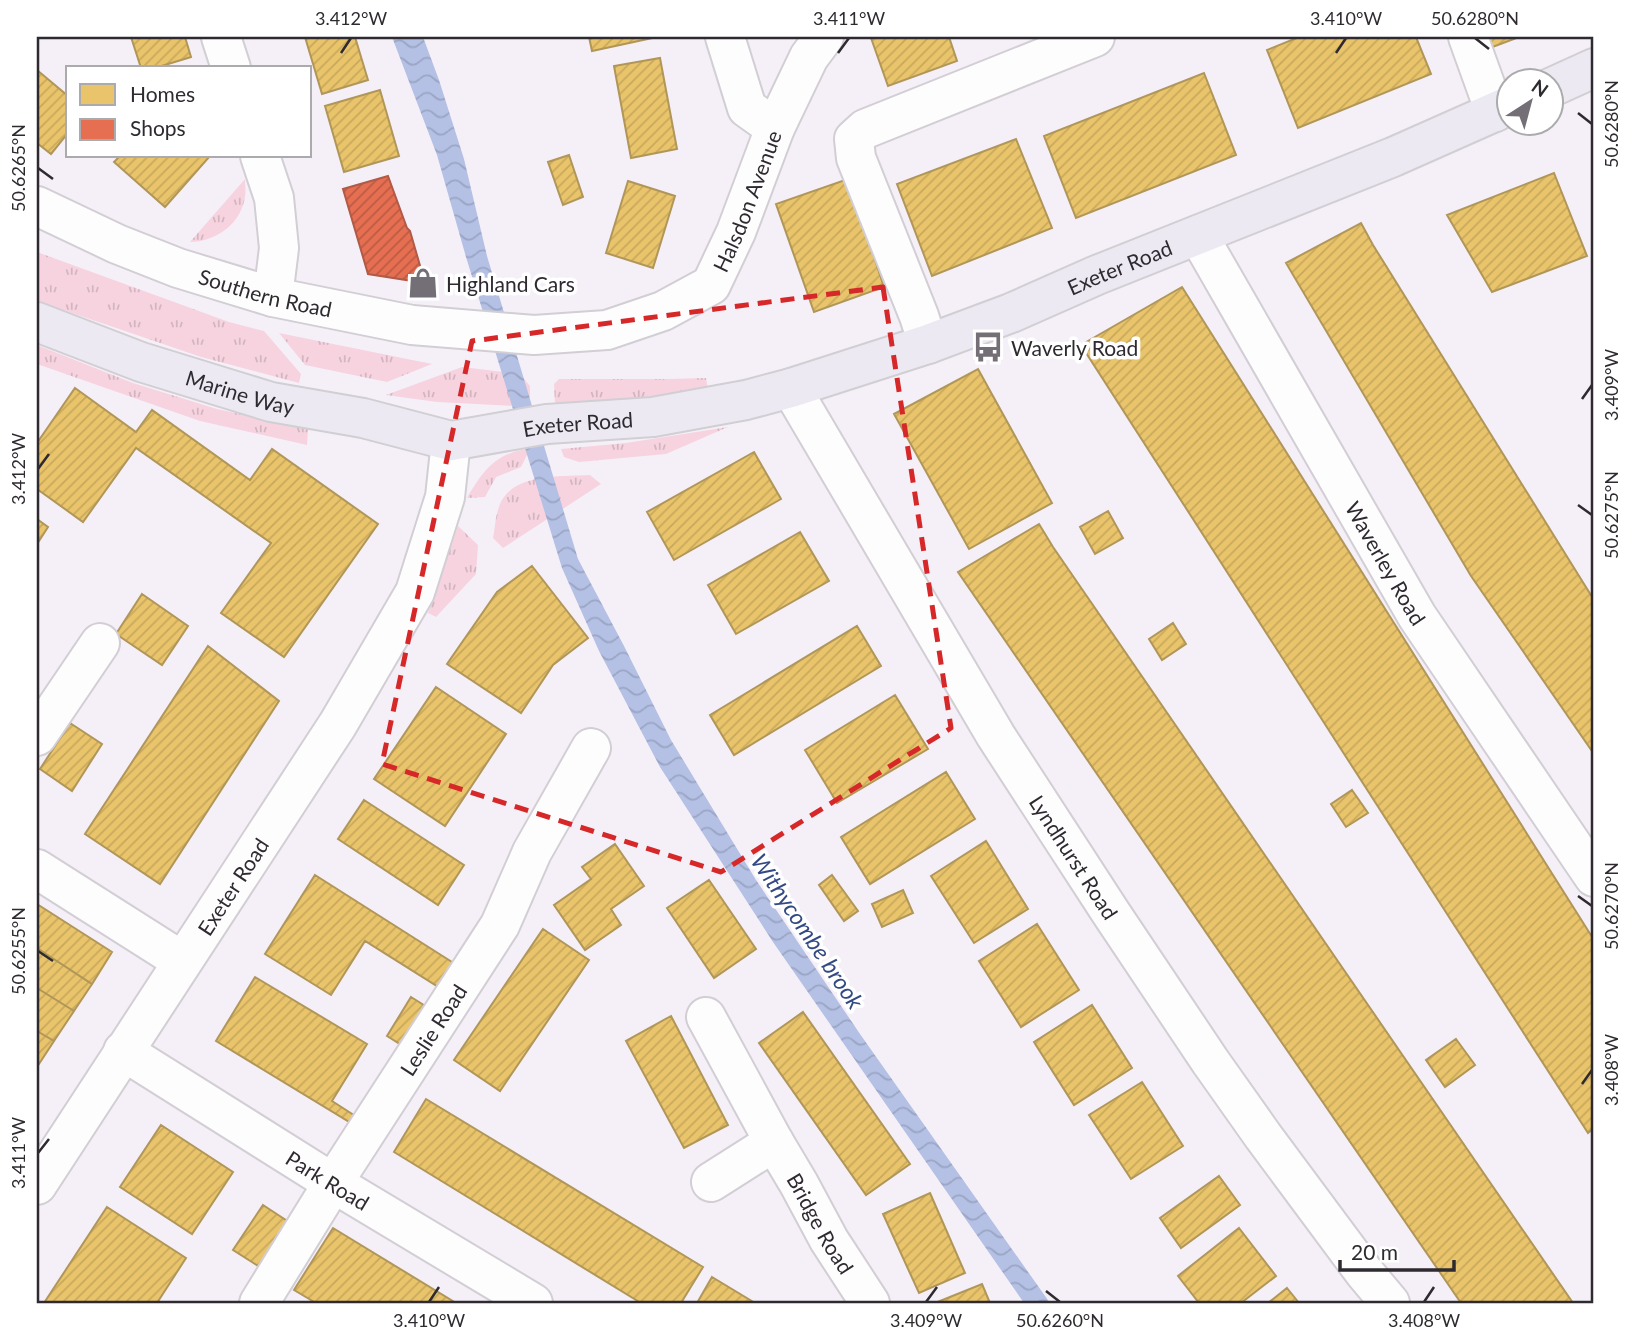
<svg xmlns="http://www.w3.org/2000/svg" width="1631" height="1340" font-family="Lato,sans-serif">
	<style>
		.grass { fill: url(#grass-tufts) }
		.water { fill: url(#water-waves) }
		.homes { fill: url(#homes-hatch); stroke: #b19659; stroke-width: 2 }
		.shops { fill: url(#shops-hatch); stroke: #b05a47; stroke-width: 2 }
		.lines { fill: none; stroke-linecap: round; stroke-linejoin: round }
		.minor-casing { stroke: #d2ced4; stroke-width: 42 }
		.highway-casing { stroke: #d1cfd3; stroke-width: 42 }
		.minor { stroke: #fefdfe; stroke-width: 38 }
		.highway { stroke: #ece9f3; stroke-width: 38 }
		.marked { fill: none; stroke: #d62828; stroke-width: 5; stroke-dasharray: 14 9; stroke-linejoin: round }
		.ticks { fill: none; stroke: #2e2a30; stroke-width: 2.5 }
		.labels { text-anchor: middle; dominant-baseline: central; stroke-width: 7; stroke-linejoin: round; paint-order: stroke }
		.street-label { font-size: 21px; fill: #2e2a30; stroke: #fff }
		.poi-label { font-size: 21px; fill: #2e2a30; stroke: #fff; text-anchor: start }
		.water-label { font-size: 23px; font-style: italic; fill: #334984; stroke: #fff }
		.neatline { fill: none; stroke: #2e2a30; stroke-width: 2.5 }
		.ticks-label { font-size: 18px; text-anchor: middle; fill: #2e2a30 }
	</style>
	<defs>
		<pattern id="grass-tufts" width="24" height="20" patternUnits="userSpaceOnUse" patternTransform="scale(1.75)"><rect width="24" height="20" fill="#f6d3df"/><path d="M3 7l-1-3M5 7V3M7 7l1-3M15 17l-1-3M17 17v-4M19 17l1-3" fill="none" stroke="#d3b5c0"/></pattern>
		<pattern id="water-waves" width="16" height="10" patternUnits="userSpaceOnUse" patternTransform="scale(1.75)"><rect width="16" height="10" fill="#b4c0e4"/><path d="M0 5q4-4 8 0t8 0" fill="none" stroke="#9ba5c4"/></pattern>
		<pattern id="homes-hatch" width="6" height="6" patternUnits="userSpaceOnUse" patternTransform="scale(1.75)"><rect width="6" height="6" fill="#e9c46a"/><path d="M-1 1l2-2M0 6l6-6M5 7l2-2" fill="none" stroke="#c8a95c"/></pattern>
		<pattern id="shops-hatch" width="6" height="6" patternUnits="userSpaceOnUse" patternTransform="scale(1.75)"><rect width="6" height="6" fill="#e76f51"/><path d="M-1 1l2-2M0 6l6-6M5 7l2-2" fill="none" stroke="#bc5b44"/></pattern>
	</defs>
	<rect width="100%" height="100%" fill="#f5f0f8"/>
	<path class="grass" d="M245 179C245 185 246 191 245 196 242 223 216 242 190 242Z
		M37 252 229 322 264 331 301 374 299 383 201 357 37 301Z
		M279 333 432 364 387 382 305 365Z
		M37 345 133 383 217 409 308 429 307 445 200 421 37 364Z
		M462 367 520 374 530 386V404L515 406 437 402 386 395Z
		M706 378 708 389C657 397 607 403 555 404L554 384 559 379H667Z
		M728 427 666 454 579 462 564 457 561 449 626 443Z
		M530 449 521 467 496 477 485 497 467 498C483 471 496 452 530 449Z
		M590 475 601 484 503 548 493 538C495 529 495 519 498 510 508 472 559 477 590 475Z
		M458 526 478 545 476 574 436 617 428 613Z"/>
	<path class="water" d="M392 37H423L439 80 464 159 487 256 578 559 624 646 671 740 756 880 860 1034 1050 1303H1024L773 942 660 767 599 651 562 568 466 257 437 155Z"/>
	<path class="homes" d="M131 37H185L191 57 155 68H141Z
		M305 37H355L368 80 322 94Z
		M589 37H657L592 51Z
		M874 37H949L957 61 888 86 871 38Z
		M1299 37H1416L1431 74 1298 128 1267 50Z
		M1486 37H1519L1490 48Z
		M660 58 677 149 631 158 614 66Z
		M37 70 68 96V133L51 154 37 143Z
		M1204 73 1236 155 1076 218 1044 136Z
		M380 90 399 156 344 172 325 106Z
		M1016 139 1052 228 932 276 897 184Z
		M569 155 583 197 563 205 548 162Z
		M120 156H210L165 207 114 162Z
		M1554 173 1587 256 1492 292 1447 215Z
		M848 179 884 287 814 312 776 204Z
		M628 181 675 196 653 268 606 253Z
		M1361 223 1373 245 1594 600V754L1471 576 1286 263Z
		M1182 287 1594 940V1128L1588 1133 1081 345Z
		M978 369 1052 503 969 549 894 414Z
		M75 388 136 432 152 410 250 480 272 449 378 524 284 657 221 613 271 543 136 448 83 522 37 489V443Z
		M754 452 781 499 674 560 647 512Z
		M1108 511 1123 538 1095 554 1080 527Z
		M37 519 48 527 37 544Z
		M1039 524 1053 547 1573 1303H1461L958 572Z
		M800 532 829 581 736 634 708 585Z
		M532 566 588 638 553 665 521 713 447 664 497 592Z
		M142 594 188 626 162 665 116 634Z
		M1173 623 1186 644 1162 660 1149 639Z
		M857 626 881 666 734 755 710 715Z
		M208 646 279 701 160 884 85 834Z
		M436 687 506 734 445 826 374 779Z
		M895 695 928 749 837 803 805 750Z
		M70 723 102 744 72 791 40 769Z
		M946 772 975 819 870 884 841 837Z
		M1352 790 1368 813 1346 827 1331 804Z
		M364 800 464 865 438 905 338 839Z
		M986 841 1028 909 974 943 931 876Z
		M615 844 644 886 611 909 621 925 585 950 554 905 591 879 582 867Z
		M315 875 463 969 448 993 365 941 331 995 265 954Z
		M832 875 858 911 844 921 819 885Z
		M709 880 756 949 714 978 667 908Z
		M903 890 913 913 882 927 872 904Z
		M37 904 112 952 92 984 37 948Z
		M1037 924 1079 990 1021 1027 979 961Z
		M543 929 589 960 500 1091 454 1060Z
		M37 948 92 984 74 1011 37 988Z
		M255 977 367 1044 332 1101 360 1119 356 1126 216 1041Z
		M37 988 74 1011 54 1041 37 1031Z
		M411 997 435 1012 411 1051 387 1036Z
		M1092 1005 1132 1068 1074 1105 1034 1042Z
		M803 1012 910 1164 866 1195 759 1043Z
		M671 1016 728 1125 684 1148 626 1041Z
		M37 1031 54 1041 37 1067Z
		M1456 1039 1475 1065 1445 1087 1426 1060Z
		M1142 1082 1183 1146 1131 1179 1089 1115Z
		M426 1099 703 1267 681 1303H641L394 1152Z
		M161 1125 233 1172 192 1234 120 1187Z
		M1219 1176 1240 1205 1181 1248 1160 1218Z
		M930 1193 965 1273 919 1293 883 1214Z
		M263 1205 295 1226 266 1271 233 1250Z
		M107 1207 186 1258 157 1303H44Z
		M333 1228 456 1303H316L294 1290Z
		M1239 1228 1276 1276 1241 1303H1199L1178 1276Z
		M712 1277 755 1303H697Z
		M982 1284 990 1303H935Z
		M1287 1288 1299 1303H1268Z"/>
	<path class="shops" d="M388 176 407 228 410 231 425 283 368 274 343 189Z"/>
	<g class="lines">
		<g class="minor-casing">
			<g id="minor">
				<path d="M221 37 231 68"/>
				<path d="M725 37 747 108 775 128"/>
				<path d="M1468 37 1495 112"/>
				<path d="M260 156 274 198 279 248 273 297"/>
				<path id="s1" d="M37 206 117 244 178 268 273 297 412 325 534 335 607 330 663 311 711 285 736 232 775 128 809 57 824 37"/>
				<path id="s2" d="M1198 235 1417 616 1594 877"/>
				<path d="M928 344 919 316 856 158 854 139 865 129 1095 37"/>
				<path id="s3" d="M791 388 996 736 1111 913 1210 1061 1263 1136 1364 1272 1390 1303"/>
				<path d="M37 736 100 643"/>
				<path d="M37 869 182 961"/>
				<path id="s4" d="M706 1017 774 1142 799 1184 829 1240 870 1303"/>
				<path id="s5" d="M123 1051 333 1183 533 1303"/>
				<path d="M711 1182 774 1142"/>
				<path id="s6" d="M37 1185 338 724 415 592 445 497 451 441"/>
				<path id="s7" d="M259 1303 333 1183 500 925 532 852 591 748"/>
			</g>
		</g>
		<g class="highway-casing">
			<g id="highway">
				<path d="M1550 88 1594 68"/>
				<path id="s8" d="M37 322 141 362 271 402 363 418 451 441 547 424 653 417 746 400 791 388 928 344 1011 313 1097 275 1393 157 1508 106"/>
			</g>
		</g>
		<use href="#minor" class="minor"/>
		<use href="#highway" class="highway"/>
	</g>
	<path class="marked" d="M883 287 951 728 721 872 382 764 472 341Z"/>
	<path class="ticks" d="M1475 38 1489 49M341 53 351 38M838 53 849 38M1336 53 1346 38M1578 113 1592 124M38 168 53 179M1582 399 1592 385M38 469 49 454M1578 505 1592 515M1578 896 1592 906M38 951 53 961M1582 1084 1592 1070M38 1153 49 1139M1046 1291 1060 1302M429 1302 439 1287M926 1302 937 1287M1424 1302 1434 1287"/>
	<defs>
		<g id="shop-bare" transform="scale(2.415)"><path d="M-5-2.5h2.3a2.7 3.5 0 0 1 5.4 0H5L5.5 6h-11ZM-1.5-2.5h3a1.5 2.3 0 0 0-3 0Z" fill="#746f76" stroke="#fff" stroke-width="2.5" paint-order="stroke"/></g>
		<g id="bus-bare" transform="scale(2.415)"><path d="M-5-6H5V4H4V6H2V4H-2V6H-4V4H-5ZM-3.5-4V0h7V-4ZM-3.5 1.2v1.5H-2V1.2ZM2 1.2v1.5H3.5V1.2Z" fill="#746f76" stroke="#fff" stroke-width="2.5" paint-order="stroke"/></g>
	</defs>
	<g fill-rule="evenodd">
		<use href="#shop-bare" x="423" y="283"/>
		<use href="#bus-bare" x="988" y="347"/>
	</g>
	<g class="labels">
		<g class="street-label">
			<text stroke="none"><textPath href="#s1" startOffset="796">Halsdon Avenue</textPath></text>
			<text stroke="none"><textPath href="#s8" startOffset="1127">Exeter Road</textPath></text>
			<text stroke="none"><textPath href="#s1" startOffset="245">Southern Road</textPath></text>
			<text stroke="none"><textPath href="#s8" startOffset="215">Marine Way</textPath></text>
			<text stroke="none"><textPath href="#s8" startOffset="560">Exeter Road</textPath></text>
			<text stroke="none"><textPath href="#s2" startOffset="378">Waverley Road</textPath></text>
			<text stroke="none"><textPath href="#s3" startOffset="548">Lyndhurst Road</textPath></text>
			<text stroke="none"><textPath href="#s6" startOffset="357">Exeter Road</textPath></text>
			<text stroke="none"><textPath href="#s7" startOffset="324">Leslie Road</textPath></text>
			<text stroke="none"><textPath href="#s5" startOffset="242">Park Road</textPath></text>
			<text stroke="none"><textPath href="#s4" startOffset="236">Bridge Road</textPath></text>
		</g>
		<g class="poi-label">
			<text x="446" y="283">Highland Cars</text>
			<text x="1011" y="347">Waverly Road</text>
		</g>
		<g class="water-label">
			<text transform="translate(808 931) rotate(56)">Withycombe brook</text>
		</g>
	</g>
	<rect width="1631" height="1340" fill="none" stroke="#ffffff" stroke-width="77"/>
	<rect x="66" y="66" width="245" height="91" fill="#ffffff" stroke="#abaaac" stroke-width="2"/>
	<rect x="80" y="84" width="35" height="21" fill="#e9c46a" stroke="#abaaac" stroke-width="2"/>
	<text x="130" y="102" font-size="21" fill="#2e2a30">Homes</text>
	<rect x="80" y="119" width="35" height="21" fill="#e76f51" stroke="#abaaac" stroke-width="2"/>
	<text x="130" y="136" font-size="21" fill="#2e2a30">Shops</text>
	<g transform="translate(1530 102) rotate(36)"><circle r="33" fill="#ffffff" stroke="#abaaac" stroke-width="2"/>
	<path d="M0-5L12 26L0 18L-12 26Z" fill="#746f76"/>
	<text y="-10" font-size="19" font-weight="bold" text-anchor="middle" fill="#2e2a30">N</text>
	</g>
	<path d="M1340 1260v10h114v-10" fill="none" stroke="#2e2a30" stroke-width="3.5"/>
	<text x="1351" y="1260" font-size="21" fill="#2e2a30" stroke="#ffffff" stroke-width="5" paint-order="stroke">20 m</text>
	<rect x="38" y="38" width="1554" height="1264" class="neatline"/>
	<g class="ticks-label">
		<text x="351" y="25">3.412°W</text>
		<text x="849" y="25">3.411°W</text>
		<text x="1346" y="25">3.410°W</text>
		<text x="1475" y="25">50.6280°N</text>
		<text transform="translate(1612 124) rotate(-90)" y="6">50.6280°N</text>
		<text transform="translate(19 168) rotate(-90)" y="6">50.6265°N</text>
		<text transform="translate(1612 385) rotate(-90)" y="6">3.409°W</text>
		<text transform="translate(19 469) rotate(-90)" y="6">3.412°W</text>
		<text transform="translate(1612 515) rotate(-90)" y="6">50.6275°N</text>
		<text transform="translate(1612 906) rotate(-90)" y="6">50.6270°N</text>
		<text transform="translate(19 951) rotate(-90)" y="6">50.6255°N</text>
		<text transform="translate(1612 1070) rotate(-90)" y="6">3.408°W</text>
		<text transform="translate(19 1153) rotate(-90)" y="6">3.411°W</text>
		<text x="429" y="1327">3.410°W</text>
		<text x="926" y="1327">3.409°W</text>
		<text x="1060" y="1327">50.6260°N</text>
		<text x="1424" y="1327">3.408°W</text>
	</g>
</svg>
